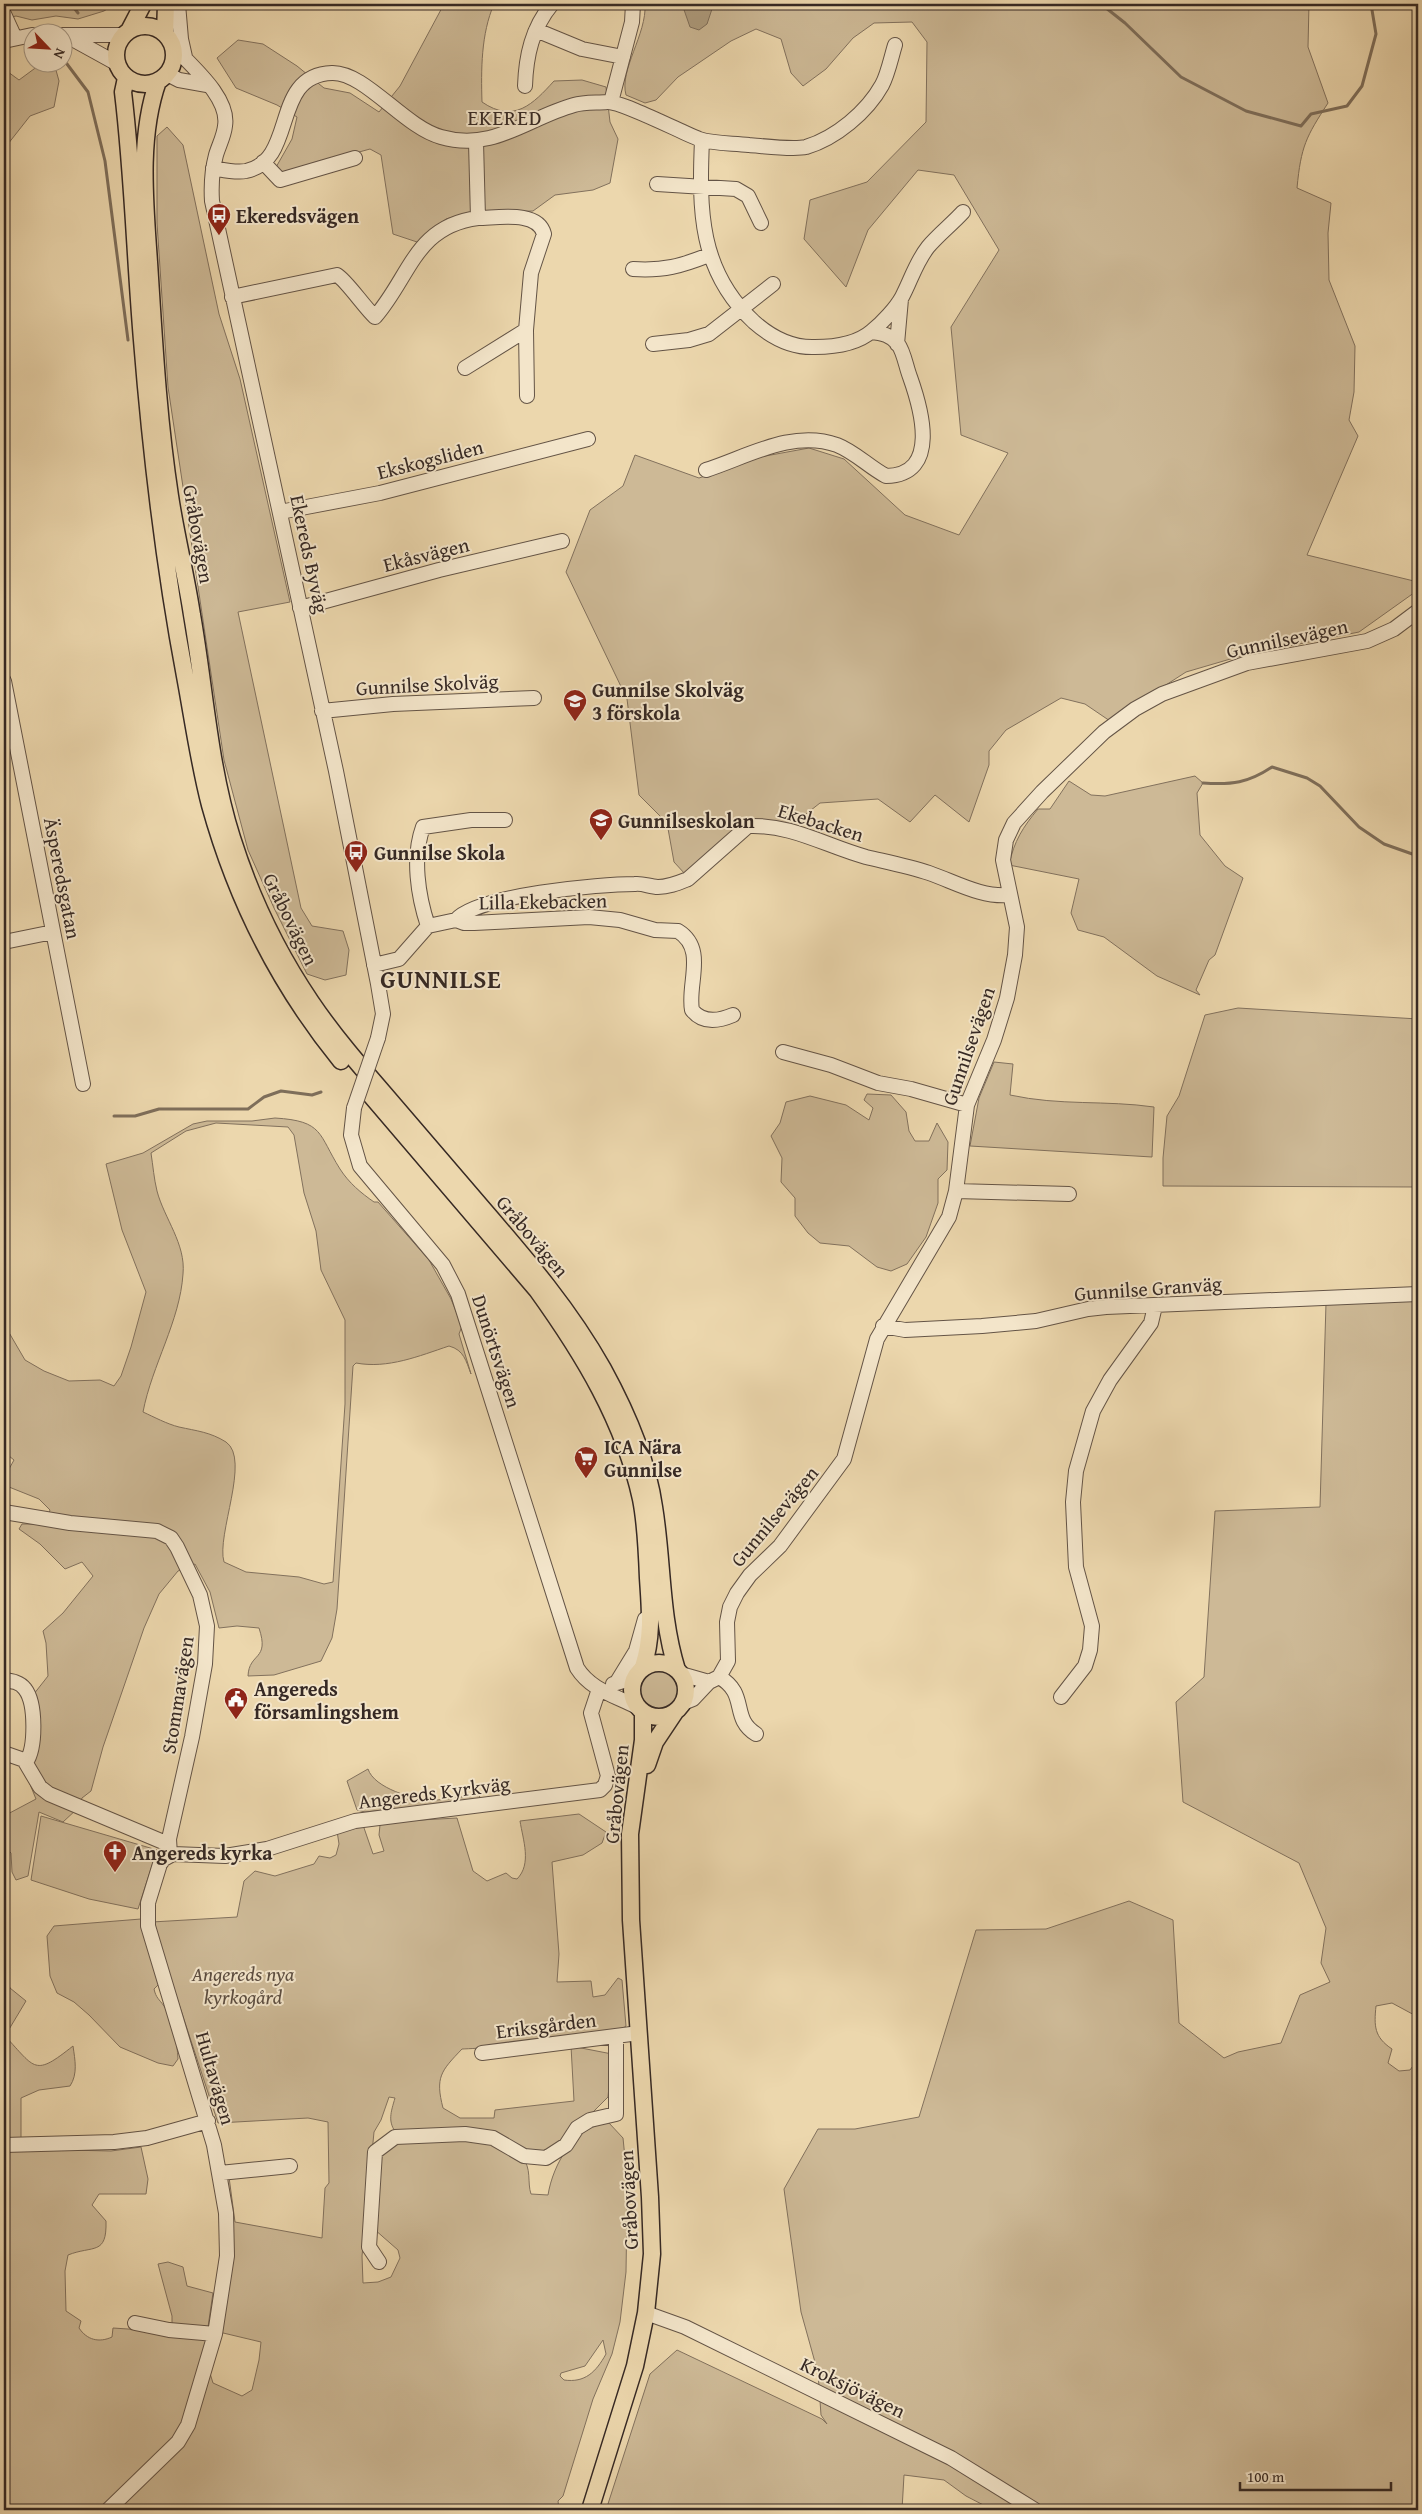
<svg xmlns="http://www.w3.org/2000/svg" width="1422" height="2514" font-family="'Gentium Book Plus',serif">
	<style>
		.green { fill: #cdb996; stroke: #82715d; fill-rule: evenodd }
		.water { fill: #ae9c7e; stroke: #7e6e5a }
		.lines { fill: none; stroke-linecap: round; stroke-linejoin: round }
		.stream { stroke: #7e6e5a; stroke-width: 3 }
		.minor-casing { stroke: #645446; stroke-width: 16 }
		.major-casing { stroke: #362924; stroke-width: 19 }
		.minor { stroke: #f3e5ca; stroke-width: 14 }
		.major { stroke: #ecd7ad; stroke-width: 16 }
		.minor-bridge-casing { stroke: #645446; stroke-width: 16; stroke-linecap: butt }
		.minor-bridge { stroke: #f3e5ca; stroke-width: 14 }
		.labels { text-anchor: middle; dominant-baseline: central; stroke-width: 4; stroke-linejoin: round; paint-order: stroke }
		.poi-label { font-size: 20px; font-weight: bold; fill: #362924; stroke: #f3e5ca; text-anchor: start }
		.street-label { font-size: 20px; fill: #362924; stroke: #f3e5ca }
		.park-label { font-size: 20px; font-style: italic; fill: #5c4d40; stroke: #f3e5ca }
		.neighbourhood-label { font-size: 21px; letter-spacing: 1px; fill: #362924; stroke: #f3e5ca }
		.district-label { font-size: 25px; font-weight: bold; letter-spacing: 1px; fill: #362924; stroke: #f3e5ca }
	</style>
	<rect width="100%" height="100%" fill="#ecd7ad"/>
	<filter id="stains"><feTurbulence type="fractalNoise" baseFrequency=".004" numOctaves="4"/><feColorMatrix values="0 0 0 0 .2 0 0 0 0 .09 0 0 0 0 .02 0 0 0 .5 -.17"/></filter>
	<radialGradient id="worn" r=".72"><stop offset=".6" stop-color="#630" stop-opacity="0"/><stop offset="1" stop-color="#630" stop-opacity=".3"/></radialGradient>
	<path class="green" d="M4 4H115L104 11 78 19 56 16 32 20 16 16 4 19Z
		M444 4H494C481 34 481 70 482 102 514 124 533 104 554 81L582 80 606 87 610 122 618 139 610 183 593 190 555 195 533 211 467 213 446 219 417 242 393 234 381 155 370 149 283 173 275 169 292 139 297 117 277 105 236 88 217 58 238 40 263 44 297 66 324 88 350 93 379 112 400 86Z
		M645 4H1309L1308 47 1328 103C1306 137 1301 146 1297 188L1331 203 1328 233 1329 280 1355 346 1354 392 1349 420 1358 436 1307 555 1418 582V590L1359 632 1244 655 1186 672 1110 721 1085 704 1061 698 1006 730 989 751V765L969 822 935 795 910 822 878 799 820 803 792 825 750 822 685 874 674 862 667 823 639 795 627 699 566 572 590 510 623 486 635 455 699 478 760 457 809 448 844 459 905 515 959 535 1008 453 961 435 951 327 999 250 954 175 918 170 868 230 846 287 804 239 810 200 867 182 926 122 927 42 912 22 874 23 853 38 826 69 803 86 791 73 781 39 756 29 731 41 678 77 656 100 645 103 626 95C619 70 647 34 645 4Z
		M54 63 59 81 54 107 30 116 4 149V69L19 80 38 66Z
		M167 127 183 145 219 314 240 379 290 602 238 612 301 908 312 926 343 931 349 950 346 975 325 980 307 974 274 908 248 850 224 760 168 387 157 223V136Z
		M1195 776 1203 783 1197 793 1200 835 1225 866 1243 878 1215 955 1209 960 1196 990 1200 995 1157 976 1104 937 1078 930 1071 913 1079 879 1009 865C1014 841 1023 827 1038 809H1050L1069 781 1091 795 1105 796Z
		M1238 1008 1418 1019V1187L1163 1186V1158L1167 1116 1179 1096 1205 1015Z
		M994 1062 1013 1064 1010 1095C1060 1106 1106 1100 1154 1107L1152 1157 970 1146 979 1098Z
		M867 1094 891 1095 906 1112 909 1131 915 1141H929L937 1123 948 1142 947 1170 938 1179V1203L926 1237 907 1264 891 1271 877 1267 849 1246 820 1243 808 1233 795 1216V1198L781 1182 782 1158 771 1136 780 1123 786 1102 810 1096 846 1105 869 1120 873 1108 864 1100Z
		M275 1118C324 1121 318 1134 340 1169 349 1183 361 1193 374 1202H378L429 1260 451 1299 462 1326 459 1334 471 1374C466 1361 464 1350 449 1346 419 1356 388 1369 356 1363L353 1366 337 1609 332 1638 321 1661 274 1675 248 1676C249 1652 270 1661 259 1628L237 1626 219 1628 210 1592 195 1564 178 1571 159 1594 144 1628 103 1747 91 1791 82 1798 77 1809 63 1822 39 1812 28 1876 16 1880 12 1872 11 1853 4 1846V1816L36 1799 25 1772 27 1751 26 1704 48 1676 46 1643 43 1631 63 1613 93 1576 82 1562 65 1569 40 1544 19 1529 22 1524H45L50 1510 39 1499 4 1485V1478L14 1460 4 1452V1324L25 1360 44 1371 69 1381 100 1380 114 1386 121 1376 131 1347 146 1292 122 1230 106 1164 143 1153 193 1124 207 1121H252ZM216 1123 288 1127 294 1135 304 1193 316 1231 321 1270 345 1320V1404L333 1582 324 1584 299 1577 246 1572 224 1562C216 1535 251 1459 226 1442 210 1432 197 1431 179 1427 167 1424 154 1417 143 1412 152 1365 180 1321 183 1274 186 1244 164 1218 157 1191 154 1179 153 1166 151 1153L186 1131Z
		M1418 1300V2017L1392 2003 1376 2006C1374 2026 1374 2037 1392 2049L1388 2063 1399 2071 1410 2070 1418 2059V2510H993L966 2496 944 2480 904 2475 902 2510H606L650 2374 677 2350 822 2419 827 2424 821 2415 818 2373 801 2312 784 2189 818 2129H855L919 2117 976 1930 1046 1929 1129 1901 1173 1920 1179 2023 1224 2058 1238 2052 1281 2043 1300 1995 1330 1982 1321 1963 1326 1928 1299 1863 1183 1802 1176 1702 1204 1677 1215 1511 1320 1507 1326 1303Z
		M637 1690a21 21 0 1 1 42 0a21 21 0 1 1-42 0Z
		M368 1769C374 1788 414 1800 433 1800 448 1800 465 1796 480 1794L479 1800 365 1812 357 1810 347 1781Z
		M579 1814 606 1832 602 1843 583 1855 552 1862 559 1954 557 1982 591 1981 593 1997 605 1995 618 1978 622 1980 626 2026C610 2040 490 2048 462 2049 441 2071 435 2077 443 2108L460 2118H494L495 2110 574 2101 571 2046 612 2054 608 2097 560 2145C535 2164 519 2141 495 2135 464 2128 429 2133 397 2134 387 2122 391 2112 395 2098L389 2097 381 2120 374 2132 362 2256 363 2283 378 2282 391 2277 400 2258 398 2250 374 2229 380 2153 388 2144C422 2136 496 2130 522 2158 532 2167 527 2183 531 2194L548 2195C553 2164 575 2125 609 2123L623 2138 625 2158 627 2207 626 2272 620 2322 612 2354 593 2399 563 2496 558 2501 559 2510H4V1973L10 1988 26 2001 5 2036C36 2069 34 2077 73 2046 75 2060 78 2074 70 2086L39 2090 21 2098V2149L111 2151 141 2147 148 2179 146 2194H99L92 2205 106 2221C107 2256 93 2245 68 2255L65 2271 66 2311 81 2321 79 2328C87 2340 99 2343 112 2337L113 2328 143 2330 172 2336V2316L158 2264 168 2262 183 2267 187 2286 213 2293 204 2354 213 2383 242 2396 252 2390 259 2360 261 2342 219 2332C230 2278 234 2232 226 2177H229L235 2222 322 2238 325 2188 329 2183 328 2122 308 2118 218 2123 152 1922 237 1917 244 1881 255 1871 275 1876 314 1864 319 1856 330 1858 336 1855 339 1844 337 1831 363 1825 373 1854 384 1851 379 1835 380 1825 385 1822 457 1818 473 1871 487 1881 506 1873 512 1878 517 1879C532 1864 523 1840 520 1821ZM603 2340 606 2354C596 2372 585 2383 564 2380L560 2376 561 2373 585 2366Z
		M41 1816 157 1850 138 1909 89 1899 31 1880Z
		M141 1919 160 1983 154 1989C156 1998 159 1999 164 2006 174 2020 177 2042 178 2059L173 2066 158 2063 120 2047 89 2015 74 2002 57 1993 50 1976 47 1936 54 1926Z"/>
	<path class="water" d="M682 4H702L712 9 707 24 699 30 690 27Z"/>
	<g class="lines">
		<path class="stream" d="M71 4 78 13
			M1101 4 1125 23 1181 77 1246 111 1301 126 1311 114 1347 106 1362 86 1376 34 1371 4
			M64 60 88 92 105 161 128 340
			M1203 783C1232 785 1248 783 1272 767L1307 778 1320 786 1359 827 1384 844 1418 856
			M114 1116H135L159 1109H248L264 1097 281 1091 312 1095 321 1092"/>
		<g class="minor-casing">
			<path id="minor" d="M178 4 181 39 185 57
				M4 14 15 38
				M536 30 582 49 623 57
				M62 35H123
				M67 36 116 63
				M4 41 32 35
				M172 45C190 65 230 97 225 126 224 136 219 145 216 155 212 170 211 185 212 201L336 771 378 984 383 1014 378 1038
				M167 74 179 80 207 85
				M525 86C526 56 532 28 552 4
				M611 102 632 22 633 4
				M702 140C699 210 699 271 754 322 771 337 791 348 815 347 834 347 857 344 872 331 882 323 896 308 902 297 911 280 916 262 928 247 938 235 952 224 963 212
				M476 142 478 218C497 218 538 210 544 234L531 273 526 330 527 396
				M263 162 280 180 355 158
				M213 168C224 170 235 173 246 171 298 160 270 75 332 73 365 72 404 127 441 137 493 152 527 118 574 105 584 102 597 103 607 102 621 101 681 132 699 139 714 144 733 143 749 145 763 146 793 150 806 147 836 138 867 112 882 85 888 74 891 58 895 45
				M657 184 736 189 748 196 761 223
				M633 269C664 271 681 266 709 255
				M232 297 337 275C346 280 365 308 375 317 410 277 415 226 478 218
				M653 344 689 340 709 334 773 284
				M897 344 901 299
				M465 368 526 330
				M706 470C747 457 792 429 837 445 855 452 869 467 886 476 941 475 921 408 910 377 906 367 904 352 898 344 891 335 882 333 871 332
				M280 512 380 493 588 439
				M300 608 439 570 562 541
				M4 681 83 1084
				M322 711 393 704 534 698
				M456 920C477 895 600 884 635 884 643 883 650 887 658 887 669 887 678 883 688 879L748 826C791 824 826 846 866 857 887 862 908 866 929 873 955 882 982 898 1010 895
				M428 926C418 896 412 857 423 827L471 820H505
				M4 942 53 932
				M374 965 399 959 428 926 456 920 464 923H474L589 917 620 920 655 930 678 931C707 949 687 984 692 1010 703 1024 719 1021 733 1015
				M783 1052 831 1065 878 1083 911 1089 967 1105
				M354 1108 351 1135 360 1166 443 1265 458 1294 577 1668C591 1690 614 1695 637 1707
				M956 1191 1069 1194
				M883 1326 905 1330 982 1326 1036 1321 1088 1309 1106 1307 1418 1294
				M4 1512 70 1523 157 1531 171 1538 177 1547 200 1595 207 1626 205 1664 192 1737 169 1839 170 1855
				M681 1674 709 1682
				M719 1677C749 1694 730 1718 756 1734
				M4 1680C12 1681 20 1682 25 1689 36 1703 36 1748 26 1762
				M617 1682 636 1651 645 1619
				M613 1684 634 1678
				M1061 1697 1085 1666 1090 1650 1092 1626 1076 1567 1073 1502 1076 1471 1093 1411 1110 1380 1151 1323 1155 1306
				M683 1703 693 1699 709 1682 719 1677 728 1661 727 1622 730 1607 737 1593 750 1575 780 1546 844 1459 877 1339 949 1217 956 1191 967 1105 994 1040 1007 998 1015 955 1017 927 1003 860 1006 840 1014 823 1042 792 1104 732 1135 709 1162 694 1247 663 1367 641 1394 629 1418 611
				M4 1753 24 1760 40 1787 49 1794 168 1844
				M482 2053 639 2033
				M4 2145 114 2142 147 2138 208 2121
				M220 2173 290 2166
				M379 2262 369 2247 375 2152 395 2137 465 2134 493 2138 524 2156 546 2158 566 2145 577 2128 590 2120 616 2114V2037
				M646 2313 685 2327 951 2458 1035 2510
				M135 2323 169 2330 215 2334
				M108 2510 178 2442 188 2425 215 2334 227 2256 226 2213 214 2145 148 1926V1903L160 1864 164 1859 173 1854 225 1856 267 1849 355 1821 600 1790 605 1785 608 1776 591 1713 599 1689"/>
		</g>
		<g class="major-casing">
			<path id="major" d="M116 55a29 29 0 1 1 58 0a29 29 0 1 1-58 0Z
				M130 29 143 4
				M165 34 166 4
				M126 78 123 92C133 174 135 257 142 340 151 452 164 565 185 676 193 719 199 763 210 805 236 899 280 986 341 1061
				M158 81C138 137 145 203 149 262 154 340 158 418 170 496 176 536 186 575 192 615 205 689 209 766 232 838 250 895 277 952 311 1002 334 1036 360 1066 387 1097 419 1134 451 1172 483 1209 527 1260 570 1310 603 1369 626 1411 647 1458 654 1507 663 1562 660 1615 677 1670
				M368 1092 537 1290C583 1354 624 1421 641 1499 646 1524 647 1551 648 1578 650 1609 653 1636 643 1667
				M632 1690a27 27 0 1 1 54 0a27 27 0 1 1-54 0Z
				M647 1765 655 1742 675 1712
				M590 2510 635 2366 646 2313 652 2254 650 2197 631 1920 630 1834 643 1740V1713"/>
		</g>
		<use href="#minor" class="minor"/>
		<use href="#major" class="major"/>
		<g class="minor-bridge-casing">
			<path id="minor-bridge" d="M354 1108 378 1038"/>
		</g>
		<use href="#minor-bridge" class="minor-bridge"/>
	</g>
	<defs>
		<g id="bus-pin" transform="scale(1.25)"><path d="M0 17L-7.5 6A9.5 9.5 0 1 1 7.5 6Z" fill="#8f2418" stroke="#f3e5ca"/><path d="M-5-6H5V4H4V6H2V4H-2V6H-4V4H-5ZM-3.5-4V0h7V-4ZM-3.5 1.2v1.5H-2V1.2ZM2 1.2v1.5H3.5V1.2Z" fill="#fff"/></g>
		<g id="school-pin" transform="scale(1.25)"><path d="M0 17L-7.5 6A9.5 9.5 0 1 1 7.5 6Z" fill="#8f2418" stroke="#f3e5ca"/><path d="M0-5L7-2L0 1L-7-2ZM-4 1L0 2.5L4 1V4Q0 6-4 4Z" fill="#fff"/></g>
		<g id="supermarket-pin" transform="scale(1.25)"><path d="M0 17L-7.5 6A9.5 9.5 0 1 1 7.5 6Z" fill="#8f2418" stroke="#f3e5ca"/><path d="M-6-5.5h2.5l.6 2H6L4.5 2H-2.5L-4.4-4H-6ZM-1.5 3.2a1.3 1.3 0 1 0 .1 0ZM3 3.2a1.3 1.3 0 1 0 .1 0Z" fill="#fff"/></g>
		<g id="civic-pin" transform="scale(1.25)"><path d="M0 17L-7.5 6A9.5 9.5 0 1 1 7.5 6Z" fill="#8f2418" stroke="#f3e5ca"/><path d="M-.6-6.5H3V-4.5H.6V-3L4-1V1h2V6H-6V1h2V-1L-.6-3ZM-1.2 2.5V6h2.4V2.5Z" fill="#fff"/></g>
		<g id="church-pin" transform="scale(1.25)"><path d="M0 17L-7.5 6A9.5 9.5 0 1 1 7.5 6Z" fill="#8f2418" stroke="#f3e5ca"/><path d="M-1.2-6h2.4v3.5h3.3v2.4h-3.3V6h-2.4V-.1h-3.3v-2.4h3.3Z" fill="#fff"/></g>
	</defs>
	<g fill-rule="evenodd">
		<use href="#bus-pin" x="219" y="215"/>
		<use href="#school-pin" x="575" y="701"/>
		<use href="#school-pin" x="601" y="820"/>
		<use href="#bus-pin" x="356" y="852"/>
		<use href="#supermarket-pin" x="586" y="1458"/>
		<use href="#civic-pin" x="236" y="1699"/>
		<use href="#church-pin" x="115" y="1852"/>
	</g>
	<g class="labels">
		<g class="poi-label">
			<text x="236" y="215">Ekeredsvägen</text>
			<text x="592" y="689">Gunnilse Skolväg<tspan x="592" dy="23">3 förskola</tspan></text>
			<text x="618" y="820">Gunnilseskolan</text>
			<text x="374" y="852">Gunnilse Skola</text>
			<text x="604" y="1446">ICA Nära<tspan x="604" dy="23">Gunnilse</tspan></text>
			<text x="254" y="1688">Angereds<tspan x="254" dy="23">församlingshem</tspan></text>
			<text x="132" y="1852">Angereds kyrka</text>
		</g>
		<g class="street-label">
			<text transform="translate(430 459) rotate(-14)">Ekskogsliden</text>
			<text transform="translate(199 534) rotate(80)">Gråbovägen</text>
			<text transform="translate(310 554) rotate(78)">Ekereds Byväg</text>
			<text transform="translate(426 554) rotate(-14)">Ekåsvägen</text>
			<text transform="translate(1287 638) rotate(-12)">Gunnilsevägen</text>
			<text transform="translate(427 684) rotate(-3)">Gunnilse Skolväg</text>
			<text transform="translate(821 822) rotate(17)">Ekebacken</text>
			<text transform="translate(63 878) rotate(79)">Äsperedsgatan</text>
			<text transform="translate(543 901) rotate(-1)">Lilla Ekebacken</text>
			<text transform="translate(291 919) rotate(64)">Gråbovägen</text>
			<text transform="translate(968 1046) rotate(-71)">Gunnilsevägen</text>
			<text transform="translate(533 1236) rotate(50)">Gråbovägen</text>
			<text transform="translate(1148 1288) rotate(-4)">Gunnilse Granväg</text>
			<text transform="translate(497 1351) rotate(72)">Dunörtsvägen</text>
			<text transform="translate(774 1516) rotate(-50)">Gunnilsevägen</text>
			<text transform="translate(177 1695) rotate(-81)">Stommavägen</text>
			<text transform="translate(434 1792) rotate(-7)">Angereds Kyrkväg</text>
			<text transform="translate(616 1794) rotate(-84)">Gråbovägen</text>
			<text transform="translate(546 2025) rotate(-7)">Eriksgården</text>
			<text transform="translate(216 2078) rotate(74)">Hultavägen</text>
			<text transform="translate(628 2200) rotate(-93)">Gråbovägen</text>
			<text transform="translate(853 2387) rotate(26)">Kroksjövägen</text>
		</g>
		<g class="park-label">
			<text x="243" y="1973">Angereds nya<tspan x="243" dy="23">kyrkogård</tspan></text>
		</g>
		<g class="neighbourhood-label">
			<text x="505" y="117">EKERED</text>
		</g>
		<g class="district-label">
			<text x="441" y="979">GUNNILSE</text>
		</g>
	</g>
	<rect width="1422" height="2514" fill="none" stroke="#ecd7ad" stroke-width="20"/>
	<rect x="5" y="5" width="1412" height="2504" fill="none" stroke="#362924" stroke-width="2.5"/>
	<rect x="10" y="10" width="1402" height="2494" fill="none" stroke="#362924"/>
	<g transform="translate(48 48) rotate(115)"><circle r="24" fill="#f3e5ca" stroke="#a79a88"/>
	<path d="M0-4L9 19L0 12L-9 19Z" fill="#8f2418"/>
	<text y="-8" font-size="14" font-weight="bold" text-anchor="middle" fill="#362924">N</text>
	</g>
	<path d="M1240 2482v8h151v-8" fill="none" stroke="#362924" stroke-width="2.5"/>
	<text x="1247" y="2482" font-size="15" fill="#362924" stroke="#f3e5ca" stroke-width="4" paint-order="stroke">100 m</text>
	<rect width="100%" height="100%" filter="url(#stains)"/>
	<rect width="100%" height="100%" fill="url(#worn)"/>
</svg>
